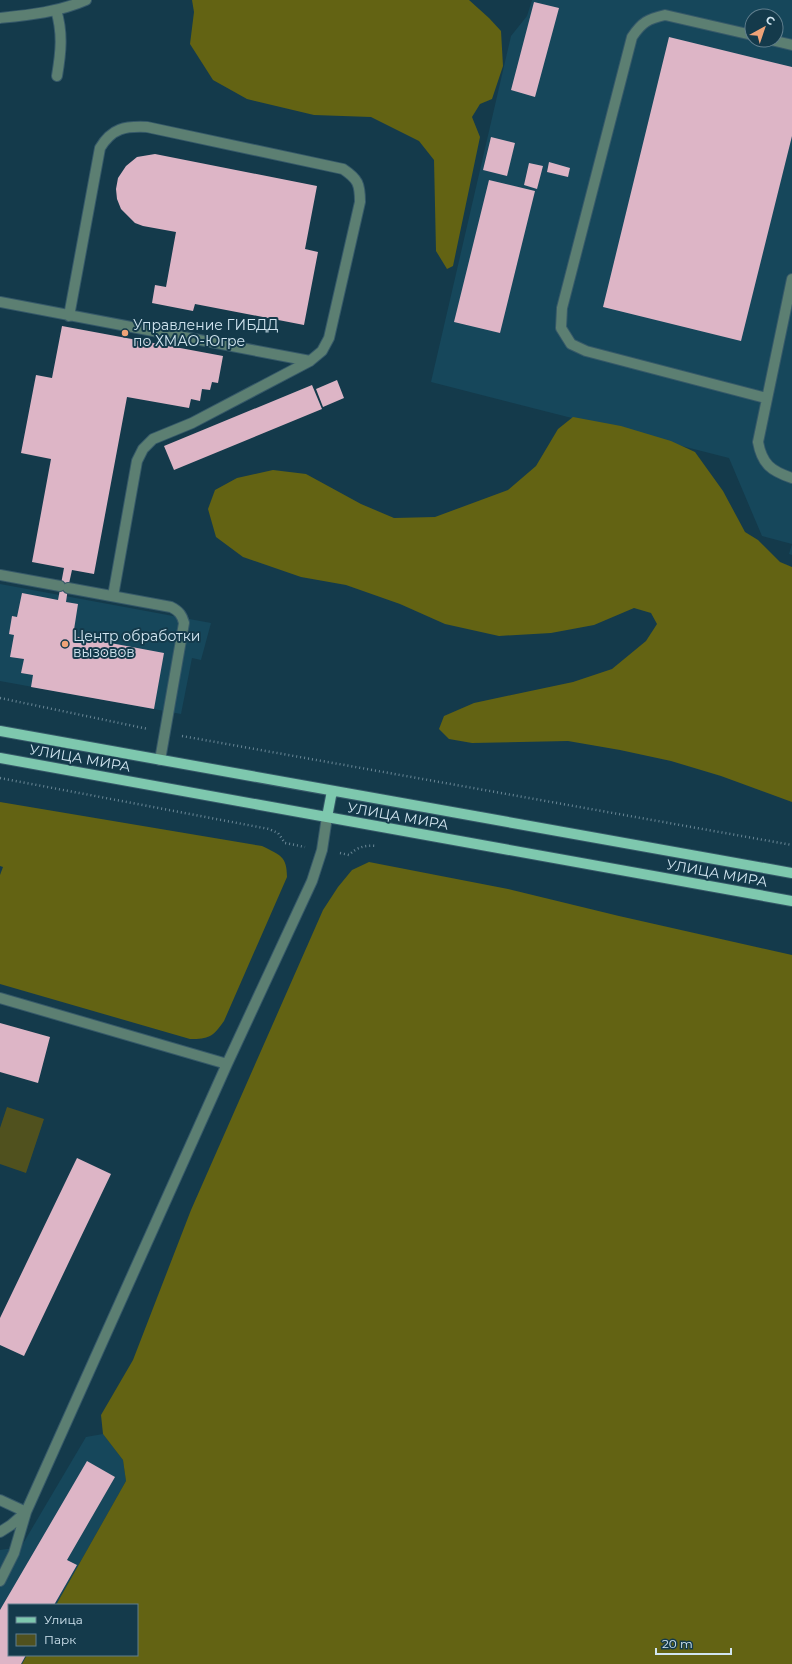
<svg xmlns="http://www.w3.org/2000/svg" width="792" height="1664" font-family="Montserrat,sans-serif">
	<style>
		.built { fill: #16475b; fill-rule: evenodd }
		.green { fill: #50511e }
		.forest { fill: #636313 }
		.building { fill: #ddb5c6 }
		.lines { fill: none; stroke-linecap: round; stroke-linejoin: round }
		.minor-casing { stroke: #365969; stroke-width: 12 }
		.major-casing { stroke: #365969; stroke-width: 12 }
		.path { stroke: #6a8796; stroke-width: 2.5; stroke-dasharray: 1 3; stroke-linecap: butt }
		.minor { stroke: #5c7f72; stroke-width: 10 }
		.major { stroke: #7ec8ae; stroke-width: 10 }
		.poi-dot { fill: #efa378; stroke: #143a4b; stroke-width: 1.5 }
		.labels { text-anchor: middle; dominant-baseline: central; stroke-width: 4; stroke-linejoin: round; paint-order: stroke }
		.poi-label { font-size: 14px; fill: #d1e5f0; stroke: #143a4b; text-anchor: start }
		.street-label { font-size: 14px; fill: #d1e5f0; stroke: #143a4b }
	</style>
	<rect width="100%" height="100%" fill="#143a4b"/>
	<path class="built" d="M532 0H792V555L789 554 792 544 762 536 729 458 431 382 511 36 527 16ZM752 16H776V40H752Z
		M0 584 211 623 201 660 192 658 181 714 0 681Z
		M103 1434 123 1460 126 1481 56 1605H9V1655H27L22 1664H0V1550L21 1547 86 1437Z"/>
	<path class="green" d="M7 1107 44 1119 26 1173 0 1164V1128Z"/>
	<path class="forest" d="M192 0H469L489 18 501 31 503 66 492 99 480 104 472 117 480 137 453 266 447 269 436 251 434 160 419 141 371 117 314 115 247 99 213 80 190 44 194 12Z
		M573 417 621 426 671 441 695 452 723 491 745 532 758 540 780 562 792 567V802L721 776 671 761 620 750 568 741 472 743 449 739 439 729 444 716 474 703 573 682 612 669 646 641 657 624 651 613 634 608 594 625 551 633 499 636 445 624 400 604 346 585 301 577 243 557 216 537 208 509 215 490 237 478 273 470 306 474 361 504 394 518 435 517 508 490 536 466 558 429Z
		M0 802 262 846C280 855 287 856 287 877L224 1021C213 1037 209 1039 190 1039L0 984V875L3 867 0 866Z
		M369 862 508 889 619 916 792 955V1664H22L27 1655H137V1605H56L126 1481 123 1460 103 1434 101 1415 133 1360 191 1210 323 910 338 887 352 870Z"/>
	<path class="building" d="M534 2 559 8 535 97 511 90Z
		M669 37 792 67V136L741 341 603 307Z
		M491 137 515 143 507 176 483 170Z
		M155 154 317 186 305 249 318 252 304 325 195 304 193 311 152 303 155 285 166 287 176 232 143 226 135 223 121 209 117 199 116 189 118 178 126 166 137 157Z
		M549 162 570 168 568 177 547 172Z
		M529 163 543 166 537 189 524 185Z
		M489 180 535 191 500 333 454 322Z
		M62 326 223 356 218 383 212 382 210 390 202 389 200 401 191 399 189 408 127 397 94 574 72 570 68 588 66 602 78 604 73 636 164 653 154 709 31 687 33 675 21 673 24 659 10 657 14 635 9 634 12 616 17 617 22 593 58 600 64 568 32 562 51 459 21 453 36 375 52 378Z
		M337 380 344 398 323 407 316 389Z
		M312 385 322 409 174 470 164 446Z
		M0 1023 50 1037 38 1083 0 1072Z
		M77 1158 111 1174 24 1356 0 1345V1318Z
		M87 1461 115 1477 67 1560 77 1565 54 1605H9V1655H26L21 1664H0V1610Z"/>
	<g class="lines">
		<g class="minor-casing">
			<path id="minor" d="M56 10C63 33 61 52 57 76
				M0 18C29 15 59 12 86 0
				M752 35 665 15C648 19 642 22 632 37L562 308 561 328 571 344 586 351 766 398
				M771 40 792 45
				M792 279 758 442C762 464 771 471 792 478
				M0 302 310 361
				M69 316 100 148C112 128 125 126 147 127L343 169C358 179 360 184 360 202L329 338 322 351 310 361 192 423 153 439 143 449 137 461 113 596
				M0 575 60 586
				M68 588 171 607C179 611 182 615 184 623L160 760
				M0 998 227 1064
				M0 1500 26 1512
				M0 1532 11 1525 26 1512
				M0 1581 14 1553 26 1512 227 1064 312 881 322 850 327 817"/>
		</g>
		<g class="major-casing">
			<path id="major" d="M0 731 792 873
				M0 758 792 901
				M327 817 332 791"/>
		</g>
		<path class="path" d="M0 698 148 729
			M182 736 792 845
			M0 778 269 829 278 833 285 843 305 847
			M340 853 349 855C357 847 365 845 376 846"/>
		<use href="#minor" class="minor"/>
		<use href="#major" class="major"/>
	</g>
	<g class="poi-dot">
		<circle cx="125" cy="333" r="4"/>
		<circle cx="65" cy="644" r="4"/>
	</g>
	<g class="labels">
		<g class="poi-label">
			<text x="133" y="325">Управление ГИБДД<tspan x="133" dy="16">по ХМАО-Югре</tspan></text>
			<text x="73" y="636">Центр обработки<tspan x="73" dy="16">вызовов</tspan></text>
		</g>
		<g class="street-label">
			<text transform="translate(80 758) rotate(10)">УЛИЦА МИРА</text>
			<text transform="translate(398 816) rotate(10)">УЛИЦА МИРА</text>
			<text transform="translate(717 873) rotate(10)">УЛИЦА МИРА</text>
		</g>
	</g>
	<rect x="8" y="1604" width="130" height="52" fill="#143a4b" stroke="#607e8d"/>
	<rect x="16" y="1617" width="20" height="6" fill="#7ec8ae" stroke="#607e8d"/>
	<text x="44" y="1624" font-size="12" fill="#d1e5f0">Улица</text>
	<rect x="16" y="1634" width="20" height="12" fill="#50511e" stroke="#607e8d"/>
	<text x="44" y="1644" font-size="12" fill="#d1e5f0">Парк</text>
	<g transform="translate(764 28) rotate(40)"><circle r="19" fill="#143a4b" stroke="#607e8d"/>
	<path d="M0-3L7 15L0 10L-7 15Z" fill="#efa378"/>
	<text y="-6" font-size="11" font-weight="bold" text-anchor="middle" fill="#d1e5f0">С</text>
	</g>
	<path d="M656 1648v6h75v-6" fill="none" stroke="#d1e5f0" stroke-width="2"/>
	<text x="662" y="1648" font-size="12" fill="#d1e5f0" stroke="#143a4b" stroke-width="3" paint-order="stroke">20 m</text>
</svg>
